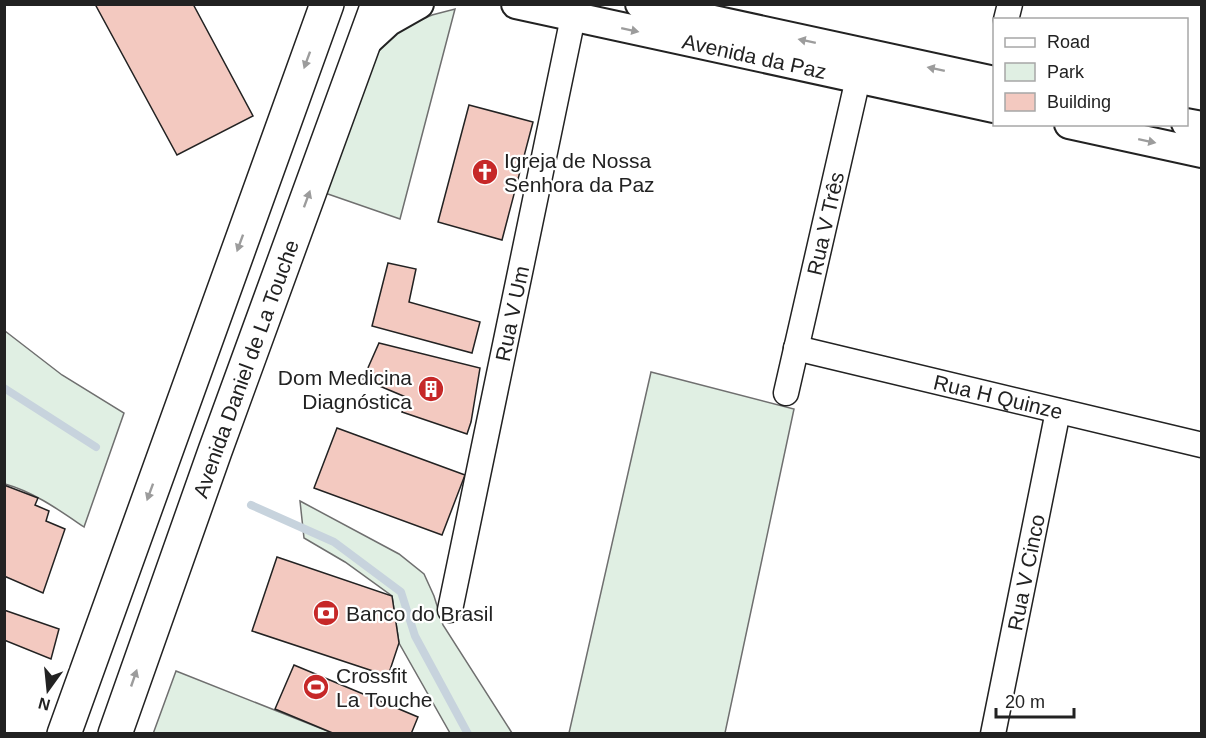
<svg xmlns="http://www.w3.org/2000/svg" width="1206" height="738" font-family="Helvetica,sans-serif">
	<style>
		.green { fill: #e0efe3; stroke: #6f6f6f; stroke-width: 1.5 }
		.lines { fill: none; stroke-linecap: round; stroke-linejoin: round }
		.stream { stroke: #c7d3dd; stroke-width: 8 }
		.building { fill: #f3c9c0; stroke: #222; stroke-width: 1.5 }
		.minor-casing { stroke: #222; stroke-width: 27 }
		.tertiary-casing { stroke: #222; stroke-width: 32 }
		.primary-casing { stroke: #222; stroke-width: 36 }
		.minor { stroke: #fff; stroke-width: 24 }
		.tertiary { stroke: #fff; stroke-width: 28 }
		.primary { stroke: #fff; stroke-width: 33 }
		.oneway { fill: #9c9c9c }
		.labels { text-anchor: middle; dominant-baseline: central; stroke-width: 4.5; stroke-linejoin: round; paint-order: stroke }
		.street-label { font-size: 21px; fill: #222; stroke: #fff }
		.poi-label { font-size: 21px; fill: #222; stroke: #fff; text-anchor: start }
	</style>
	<rect width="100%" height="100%" fill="#fff"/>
	<path class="green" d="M455 9 400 219 325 193 373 58 388 39 409 25 432 15Z
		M5 331 62 375 124 413 84 527C59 510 34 492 5 484Z
		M651 372 794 409 725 733H569Z
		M300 501 399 554 424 574 434 596 443 625 512 733H450L399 643 392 596 345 562 304 538Z
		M176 671 335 734H153Z"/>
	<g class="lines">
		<path class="stream" d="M4 388 96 447
			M251 505 334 542 401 592 415 636 468 734"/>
	</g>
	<path class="building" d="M95 4H193L253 116 177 155Z
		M469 105 533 122 502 240 438 222Z
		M388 263 416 269 409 302 480 322 472 353 372 326Z
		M379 343 480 368 471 422 467 434 402 412 408 398 363 379Z
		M337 428 465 475 442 535 314 488Z
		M4 485 38 498 35 505 49 511 46 521 65 529 43 593 4 576Z
		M277 557 392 596 399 643 388 676 252 631Z
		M4 610 59 629 51 659 4 640Z
		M294 665 418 717 411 734H335L275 709Z"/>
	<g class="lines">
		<g class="minor-casing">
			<g id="minor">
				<path d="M1006 20 1010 4"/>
				<path id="s1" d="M796 348 1202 445"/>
				<path id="s2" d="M786 393 862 61"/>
				<path id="s3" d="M450 610 573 17"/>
				<path id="s4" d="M993 734 1058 411"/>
			</g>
		</g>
		<g class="tertiary-casing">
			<g id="tertiary">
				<path id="s5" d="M516 4 994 108"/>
				<path d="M640 4 994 81"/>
				<path d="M364 44 389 21 419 4"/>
				<path d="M1186 123 1202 126"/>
				<path d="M1069 124 1202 153"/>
			</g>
		</g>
		<g class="primary-casing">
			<g id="primary">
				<path d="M64 734 327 4"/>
				<path id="s6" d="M115 734 215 451 378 4"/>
			</g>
		</g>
		<use href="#minor" class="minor"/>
		<use href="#tertiary" class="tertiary"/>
		<use href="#primary" class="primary"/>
	</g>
	<defs><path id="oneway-solid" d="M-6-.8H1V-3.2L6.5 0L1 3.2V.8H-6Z" transform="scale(1.5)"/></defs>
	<g class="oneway">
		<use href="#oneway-solid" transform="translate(630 30) rotate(12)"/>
		<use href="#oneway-solid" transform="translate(807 41) rotate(-168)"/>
		<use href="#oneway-solid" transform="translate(307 60) rotate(110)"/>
		<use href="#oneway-solid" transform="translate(936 69) rotate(-168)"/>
		<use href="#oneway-solid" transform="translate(1147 141) rotate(12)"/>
		<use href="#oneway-solid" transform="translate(307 199) rotate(-70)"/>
		<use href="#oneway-solid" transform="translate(240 243) rotate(110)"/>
		<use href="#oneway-solid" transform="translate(150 492) rotate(110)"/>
		<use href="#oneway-solid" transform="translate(134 678) rotate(-71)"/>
	</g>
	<defs>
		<g id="church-disc" transform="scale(1.35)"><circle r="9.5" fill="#c62828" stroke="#fff"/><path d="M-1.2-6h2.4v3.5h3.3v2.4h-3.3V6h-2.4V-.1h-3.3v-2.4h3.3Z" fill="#fff"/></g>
		<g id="building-disc" transform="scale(1.35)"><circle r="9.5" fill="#c62828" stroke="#fff"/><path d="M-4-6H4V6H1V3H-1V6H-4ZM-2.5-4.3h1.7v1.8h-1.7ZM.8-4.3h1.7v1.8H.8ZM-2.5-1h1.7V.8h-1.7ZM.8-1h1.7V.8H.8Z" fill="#fff"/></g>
		<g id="bank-disc" transform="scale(1.35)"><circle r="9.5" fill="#c62828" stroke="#fff"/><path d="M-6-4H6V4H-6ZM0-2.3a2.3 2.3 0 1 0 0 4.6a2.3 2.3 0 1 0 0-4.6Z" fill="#fff"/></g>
		<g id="stadium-disc" transform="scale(1.35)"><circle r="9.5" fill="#c62828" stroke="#fff"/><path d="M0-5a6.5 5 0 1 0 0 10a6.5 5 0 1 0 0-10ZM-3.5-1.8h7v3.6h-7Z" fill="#fff"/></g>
	</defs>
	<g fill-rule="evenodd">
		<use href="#church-disc" x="485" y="172"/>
		<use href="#building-disc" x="431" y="389"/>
		<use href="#bank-disc" x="326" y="613"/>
		<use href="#stadium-disc" x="316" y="687"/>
	</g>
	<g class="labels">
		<g class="street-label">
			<text stroke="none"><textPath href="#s5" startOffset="244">Avenida da Paz</textPath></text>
			<text stroke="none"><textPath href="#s2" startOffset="174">Rua V Três</textPath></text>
			<text stroke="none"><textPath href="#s3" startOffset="303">Rua V Um</textPath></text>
			<text stroke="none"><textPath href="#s6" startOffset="388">Avenida Daniel de La Touche</textPath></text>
			<text stroke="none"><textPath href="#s1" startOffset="208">Rua H Quinze</textPath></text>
			<text stroke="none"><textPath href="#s4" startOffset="165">Rua V Cinco</textPath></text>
		</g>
		<g class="poi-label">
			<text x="504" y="160">Igreja de Nossa<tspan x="504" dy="24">Senhora da Paz</tspan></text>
			<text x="412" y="377" text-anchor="end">Dom Medicina<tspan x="412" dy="24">Diagnóstica</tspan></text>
			<text x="346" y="613">Banco do Brasil</text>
			<text x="336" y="675">Crossfit<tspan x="336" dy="24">La Touche</tspan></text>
		</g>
	</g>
	<rect width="1206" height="738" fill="none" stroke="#222222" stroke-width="12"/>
	<rect x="993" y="18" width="195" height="108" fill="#ffffff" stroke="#a7a7a7" stroke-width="1.5"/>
	<rect x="1005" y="38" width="30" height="9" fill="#ffffff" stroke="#a7a7a7" stroke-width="1.5"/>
	<text x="1047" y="48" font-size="18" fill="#222222">Road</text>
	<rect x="1005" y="63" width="30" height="18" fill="#e0efe3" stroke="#a7a7a7" stroke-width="1.5"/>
	<text x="1047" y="78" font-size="18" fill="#222222">Park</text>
	<rect x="1005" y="93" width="30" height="18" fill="#f3c9c0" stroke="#a7a7a7" stroke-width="1.5"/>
	<text x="1047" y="108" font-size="18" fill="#222222">Building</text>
	<g transform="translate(48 690) rotate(195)" stroke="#ffffff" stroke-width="4.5" paint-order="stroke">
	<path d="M0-4.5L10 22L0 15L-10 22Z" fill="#222222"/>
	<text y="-9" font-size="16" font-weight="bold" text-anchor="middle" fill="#222222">N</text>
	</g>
	<path d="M996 708v9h78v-9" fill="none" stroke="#222222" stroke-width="3"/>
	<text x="1005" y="708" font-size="18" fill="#222222" stroke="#ffffff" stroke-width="4.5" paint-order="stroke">20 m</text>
</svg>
